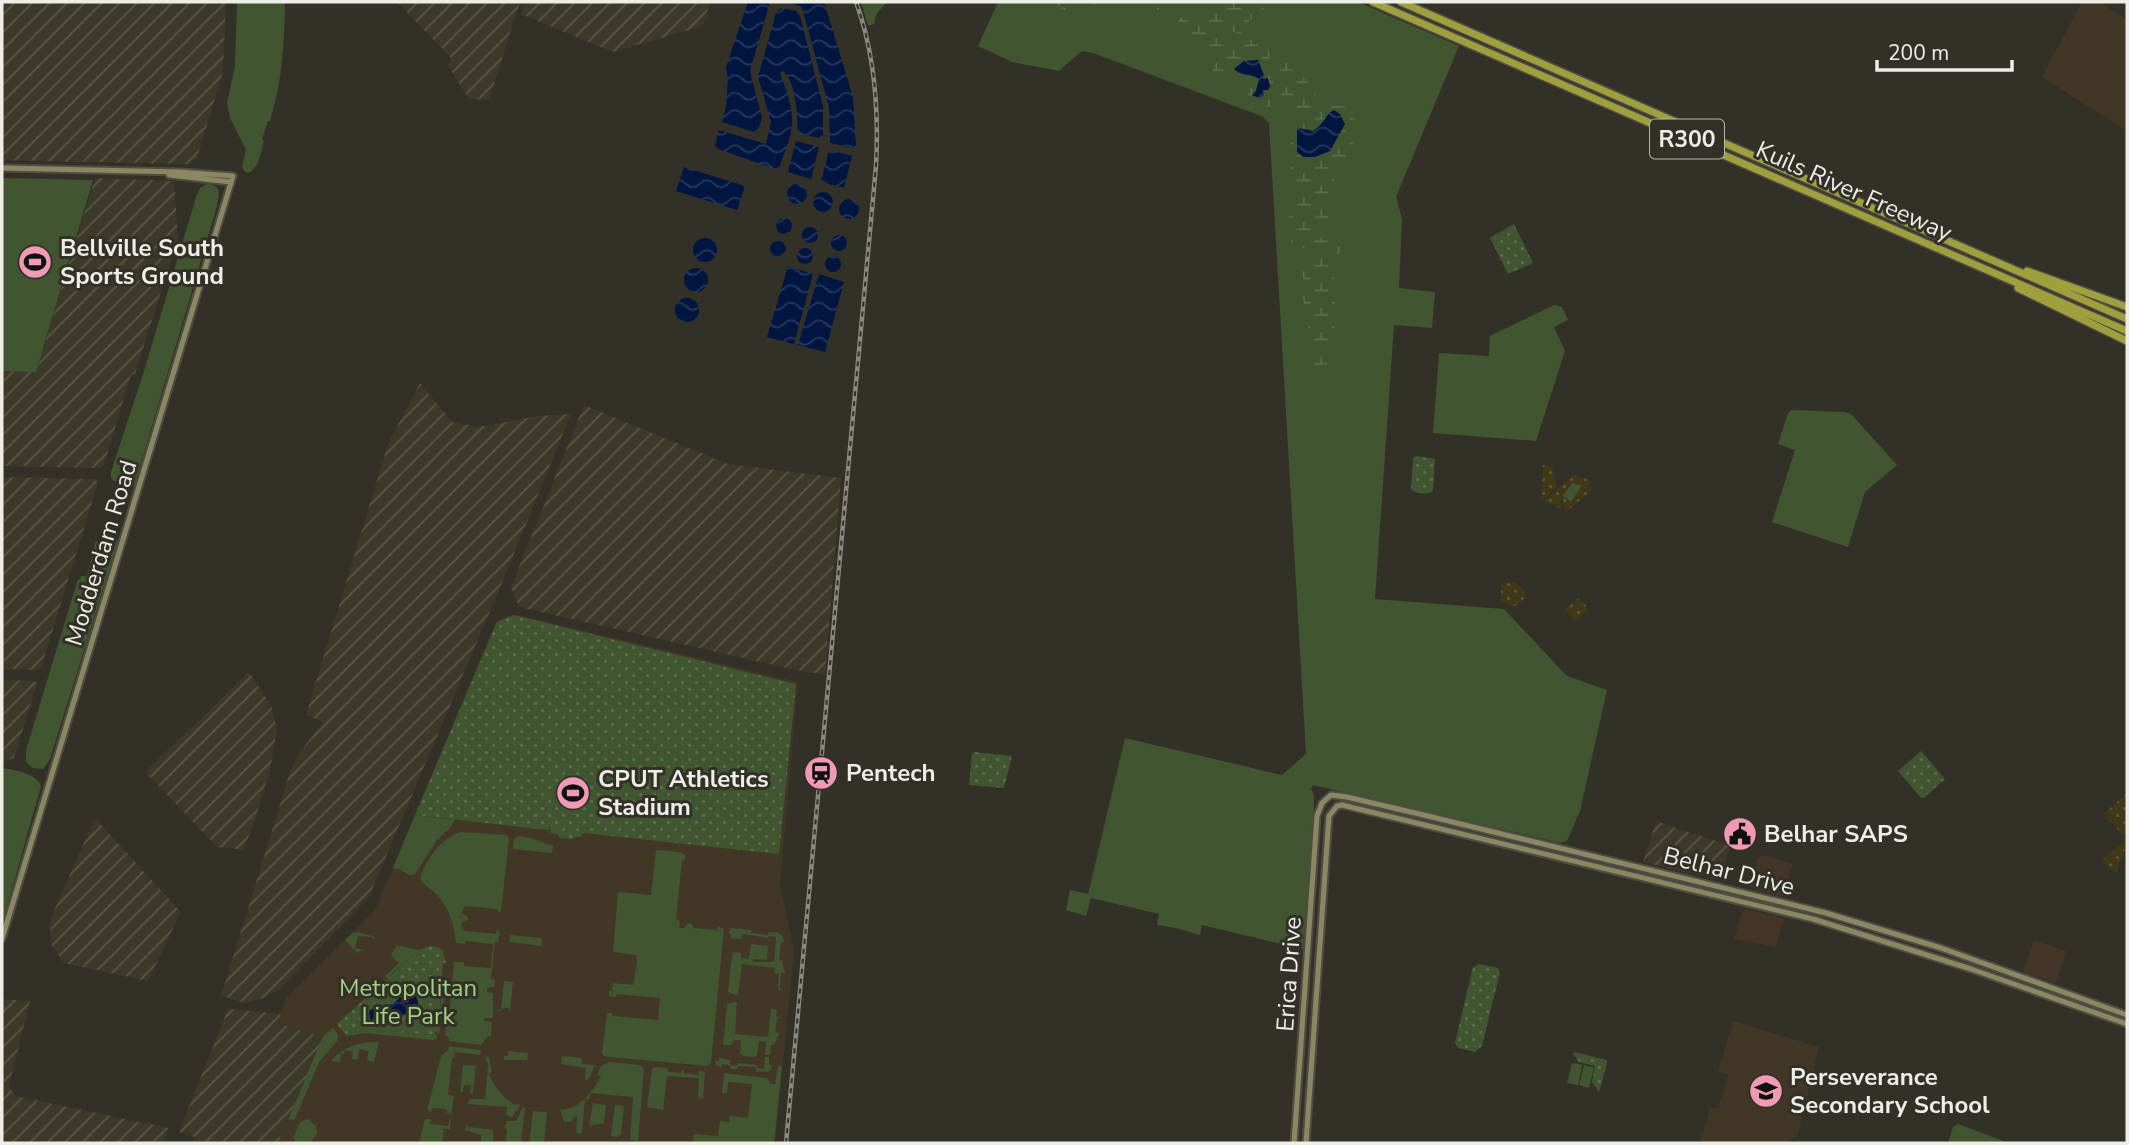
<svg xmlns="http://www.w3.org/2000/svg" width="2129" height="1145" font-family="'Nunito Sans',sans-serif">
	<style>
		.commercial { fill: #453529 }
		.industrial { fill: url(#industrial-furrows) }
		.education { fill: #423727 }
		.grass { fill: #405530 }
		.wetland { fill: url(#wetland-marsh); fill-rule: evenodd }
		.sand { fill: url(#sand-dots); fill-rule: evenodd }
		.park { fill: url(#park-dots) }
		.water { fill: url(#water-waves) }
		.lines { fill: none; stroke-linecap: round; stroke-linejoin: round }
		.secondary-casing { stroke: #4e4c43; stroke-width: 9 }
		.highway-casing { stroke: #4e4c43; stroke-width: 10 }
		.secondary { stroke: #898862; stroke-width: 5 }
		.highway { stroke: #9fa03d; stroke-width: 7 }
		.rail-casing { stroke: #8a8980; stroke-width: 4.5 }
		.rail { stroke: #333127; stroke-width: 2; stroke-dasharray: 5; stroke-linecap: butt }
		.labels { text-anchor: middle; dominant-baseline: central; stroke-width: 6; stroke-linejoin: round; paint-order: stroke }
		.shield { fill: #333127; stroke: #b6b5ad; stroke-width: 2 }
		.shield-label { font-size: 23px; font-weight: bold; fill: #eeede6 }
		.street-label { font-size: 24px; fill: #eeede6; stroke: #333127 }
		.poi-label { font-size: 24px; font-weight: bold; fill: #eeede6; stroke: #333127; text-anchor: start }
		.park-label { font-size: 24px; fill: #a3d081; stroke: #333127 }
	</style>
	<defs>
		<pattern id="industrial-furrows" width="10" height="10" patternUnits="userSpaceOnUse" patternTransform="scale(1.75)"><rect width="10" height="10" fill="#3c3928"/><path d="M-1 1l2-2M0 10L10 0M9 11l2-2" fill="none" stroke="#585647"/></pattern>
		<pattern id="wetland-marsh" width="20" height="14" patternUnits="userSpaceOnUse" patternTransform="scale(1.75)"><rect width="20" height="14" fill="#405530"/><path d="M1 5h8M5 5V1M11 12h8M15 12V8" fill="none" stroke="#5c6e4e"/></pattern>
		<pattern id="sand-dots" width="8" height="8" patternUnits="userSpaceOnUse" patternTransform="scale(1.75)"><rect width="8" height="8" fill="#413818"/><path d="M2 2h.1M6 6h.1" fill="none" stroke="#5d553a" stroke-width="1.8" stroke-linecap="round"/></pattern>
		<pattern id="park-dots" width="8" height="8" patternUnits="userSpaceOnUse" patternTransform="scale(1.75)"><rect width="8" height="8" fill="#405530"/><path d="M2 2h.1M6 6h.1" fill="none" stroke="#5c6e4e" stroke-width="1.8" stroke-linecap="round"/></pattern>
		<pattern id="water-waves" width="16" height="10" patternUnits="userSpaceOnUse" patternTransform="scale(1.75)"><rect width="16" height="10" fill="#001640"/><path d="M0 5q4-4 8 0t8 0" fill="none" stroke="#26385c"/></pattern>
	</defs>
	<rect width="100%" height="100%" fill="#333127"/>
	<path class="commercial" d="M1764 855 1793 864 1782 897 1755 890 1750 886 1758 858Z
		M1746 909 1784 919 1776 947 1734 939 1742 912Z
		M2034 940 2066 951 2056 983 2023 972Z"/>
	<path class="industrial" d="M2 2H226L223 72 197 158 189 164 2 160Z
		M397 2H520L489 100 469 99 448 65 451 58Z
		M525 2H710L703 26 613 52 521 14Z
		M95 178 174 181 178 238 135 374 131 375 104 465 100 468 2 466V371L36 372Z
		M420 383 452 422 479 427 538 416 571 414 507 571 369 897 281 988 263 998 245 1003 221 996 290 772 298 755 323 722 306 715 388 444Z
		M584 405 728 464 841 478 825 675 796 670 519 607 511 587Z
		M2 477 95 479 98 483 41 668 38 670 2 669Z
		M249 672 271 705 277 729 270 770 253 826 243 850 217 847 145 772Z
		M2 680 34 681 37 684 14 758 6 761 2 760Z
		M95 818 181 912 148 981 64 963 51 944 50 920Z
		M1656 821 1731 846 1719 880 1643 862Z
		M2 999 30 1001 9 1086 16 1096 168 1128 165 1143H2Z
		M228 1009 282 1014 279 1024 324 1037 278 1143H192L195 1137 179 1132Z"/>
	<path class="education" d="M2082 2H2100L2127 20V131L2042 77Z
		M514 614 798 682 780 884 794 950 775 1143H278L324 1037 278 1023 285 999 375 910 496 621Z
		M1733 1021 1819 1047 1797 1137H1792L1790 1143H1700L1710 1108 1718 1109 1728 1075 1718 1071Z"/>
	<path class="grass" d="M237 2H285C284 46 283 77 270 121H268L262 139 264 141C261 151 259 169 248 173L244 171 242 167 246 150 230 118 227 103 235 66Z
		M861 2H887L877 13 874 24 868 26Z
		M998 2H1358L1459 46 1396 197 1402 219 1399 288 1435 292 1432 328 1394 325 1375 599 1504 609 1567 676 1607 690 1580 811 1567 841 1560 843 1313 785 1311 789 1314 795V813L1303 949 1202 925 1200 935 1176 928 1157 925 1159 914 1091 898 1086 916 1066 910 1070 890 1088 894 1125 738 1282 775 1306 754 1269 123 1261 116 1093 53 1082 51 1059 71 1012 62 978 46Z
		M2 178 93 180 36 372 2 371Z
		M207 184C222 185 219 194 217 206L134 487 114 481 111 478V472L144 371 197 194 200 188Z
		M1554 305 1562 307 1568 320 1554 327 1565 351 1536 441 1433 433 1439 353 1489 356 1490 336Z
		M1791 410 1845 412 1851 414 1897 465 1865 492 1848 547 1772 522 1795 450 1778 444 1788 413Z
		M1573 482 1581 487 1571 502 1562 496Z
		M97 541H118L50 759 43 769 33 768 26 762V750L78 579 80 580 81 576H87L95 543Z
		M2 768C15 770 36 773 41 786L2 924Z
		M415 815 455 820 449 829 437 840 415 874 409 875 399 869 393 868Z
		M460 832 506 835 509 838 501 912H498V909L465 906 461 913 468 917V920L461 923 463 931 496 934V930L500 932 498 942H495L491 979 495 980 494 987 487 988V992L493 993V1018H485L484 1021 492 1022 491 1036H488L481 1045 449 1041V1038L445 1035 448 1017 452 1016 453 1012 449 1011 452 988 456 987V983L452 982 454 962H464V966L491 968 493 944 465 941V944L456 943C454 925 450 909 437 895 431 889 424 885 420 879 425 861 441 838 460 832Z
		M518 836 531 838 553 846 552 853 513 849 514 839Z
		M656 850 680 852 685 855V860H682L676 919 680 921 679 928H684L688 923 692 924 693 928 717 930 718 926 724 929 711 1063 708 1066 609 1057 604 1056 602 1053 607 1013H612L613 1016 658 1020 660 998 617 994 616 997 609 996V991H612L613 983 633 985 637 963 636 955 613 952 618 892 651 895Z
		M731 928 751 930V933L768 935 769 932C777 932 783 932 784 942L781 943 779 960 782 961 785 973H781L780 988 783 990H778L779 974 774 973 775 968 742 964 738 996 728 992 732 955 734 952 741 953V958L749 959 751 944 768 946 767 960 753 959V962H774L776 937 769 936 768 938 743 934 741 939 731 938V934L728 933Z
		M353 932 356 934 358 932 375 937 374 939 372 937 358 936 355 948 363 950 357 953 345 940Z
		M510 935 542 938V946L510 942Z
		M397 945 419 950 387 978 385 976 399 963 391 955Z
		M443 978 447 979 439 1034 435 1031 438 1030Z
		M504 981 513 982 510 1012 509 1008H503L500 1011 497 1010 501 1009Z
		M734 1002H737L735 1034 768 1037 771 1009 777 1010 776 1016 781 1017 777 1019 775 1032 779 1034 774 1045H771L770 1055H765L766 1042 759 1041 757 1055 755 1057 743 1056 740 1054 741 1040H733L732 1045H723L727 1004Z
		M333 1028 338 1035 337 1041 319 1062 295 1119 288 1120 323 1036Z
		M366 1029 431 1035 433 1032 438 1037 433 1040 365 1033 347 1036 345 1034Z
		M379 1042 374 1062 367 1060 369 1051 360 1049 357 1060 352 1059 353 1052 345 1050 344 1054 341 1053 340 1062 331 1061C344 1046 359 1042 379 1042Z
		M449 1046 481 1050 480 1055 455 1052 454 1058 452 1059 448 1095 454 1096 451 1117 450 1114 447 1113 446 1109 432 1108 431 1112 427 1110 441 1056 448 1050Z
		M508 1051 528 1053 527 1060H504V1056H508Z
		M486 1056 489 1058 492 1072 489 1074C495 1088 503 1097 515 1105L517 1104 520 1105 512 1117 506 1115 507 1107 467 1104 470 1099H485L488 1066V1062L486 1061Z
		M562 1056 582 1058V1064L595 1065 589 1079 585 1080 586 1068 561 1064Z
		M765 1057H769V1065L772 1066 771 1070 767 1072 756 1071V1067L738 1066 737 1069H731L729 1065 722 1064 721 1068 715 1064 716 1061H719V1058L730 1060V1065L737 1066V1063L757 1065V1068L764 1069Z
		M609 1062 640 1065 644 1069 638 1141 630 1140 633 1097 590 1093V1099H585L582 1134 576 1133 577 1116H575L571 1122H564L560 1109C576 1112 594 1092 601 1076L597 1075 601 1066Z
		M1572 1063 1582 1065 1578 1085 1567 1083Z
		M463 1065 476 1066 473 1093H470L471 1085H464L463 1092H460Z
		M1584 1065 1594 1068 1589 1088 1579 1085Z
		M778 1066H782L774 1143H693L694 1134 718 1136 720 1121 729 1122 730 1116 748 1118 752 1084 728 1082 727 1093H722L724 1073 767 1078 771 1084H775Z
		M654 1067 667 1068 668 1072 681 1073 682 1070H684V1073L698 1075 699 1071 705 1072 703 1098H698L699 1078 667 1076 663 1110 647 1107 652 1069Z
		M593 1103 606 1105 604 1123 589 1126Z
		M615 1105 624 1106 621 1134 617 1137 611 1136Z
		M523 1107 525 1108 521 1143H505L507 1129 504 1128 507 1121H516Z
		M533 1111 547 1112 544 1143H529Z
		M308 1119 316 1126 317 1134 310 1143H295V1139L293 1138 300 1122Z
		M425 1119H431L430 1124 448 1126 450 1119H451L450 1129H444L442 1143H419Z
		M1958 1124 2009 1143H1948L1953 1127Z
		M467 1125 469 1127 493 1130V1143H481V1135L465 1130Z"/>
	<path class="wetland" d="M1048 2H1100C1089 8 1077 4 1067 13L1058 5Z
		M1135 2H1155L1159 8 1158 11 1162 14 1163 18 1149 9H1141Z
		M1213 2H1264V11L1261 16H1255L1245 25 1241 34H1239L1204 20 1203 12Z
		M1184 16 1227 33 1234 39 1265 41 1269 45 1270 68 1273 81 1274 99 1270 107 1263 106 1248 98 1249 95 1245 89 1248 77 1230 71 1223 86 1212 77 1214 64 1211 58 1196 40 1184 29 1178 20ZM1247 60H1254L1261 64 1264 75 1263 79 1267 78 1268 90H1263L1264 95 1254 93 1259 82 1257 77 1238 72Z
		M1284 60H1287C1291 68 1297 71 1303 77 1319 92 1311 107 1344 106L1347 110 1352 108 1356 131 1351 150 1350 159 1348 164 1336 173 1329 201 1330 208 1337 214 1336 224 1318 233 1321 238 1333 236 1338 232 1341 234V252L1337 254C1322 244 1310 249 1294 248L1291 242 1289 230V217L1294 207V181L1290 172V139L1288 134V131H1294L1297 125 1289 115 1287 98 1281 95 1279 82 1281 61ZM1327 114H1339L1345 124C1342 137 1326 160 1310 157 1305 155 1301 150 1297 146L1304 130C1317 132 1322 126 1327 114Z
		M1316 253 1323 254 1332 259C1336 282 1339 363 1319 377L1314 375C1308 360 1313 342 1308 326 1303 312 1303 294 1303 278 1302 272 1300 273 1301 267 1302 260 1309 255 1316 253Z"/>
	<path class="sand" d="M1543 465 1552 467 1557 487 1542 500Z
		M1575 475 1587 479 1592 490 1566 512 1561 498V509L1553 504 1543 502 1544 500ZM1572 482 1581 488 1571 502 1563 496Z
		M1504 582 1516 583 1526 592C1526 599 1519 606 1512 607L1501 601V586Z
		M1578 599 1585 603 1587 610 1578 619 1574 620 1566 611 1567 608Z
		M2127 793V836L2122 834 2104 814Z
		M2124 842 2127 843 2116 873 2106 865 2103 859Z"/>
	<path class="park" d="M1514 224 1533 263 1508 274 1490 238Z
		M1416 456 1435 459 1433 491C1427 495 1416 494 1411 489L1413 458Z
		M514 615 796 684 779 854 584 833 580 837H574L573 839 559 838V835L551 833 550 826 548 830 415 815 497 622Z
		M1921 751 1945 779 1924 798H1921L1898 771Z
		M974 752 1012 756 1004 788 969 785 972 754Z
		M430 946 440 948 443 951 446 963H443L438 1031 431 1035 366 1029 345 1034 337 1024 419 950Z
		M1479 964 1498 968 1500 972 1482 1046 1475 1052 1458 1048 1455 1043 1473 967Z
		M1575 1052 1606 1060 1607 1063 1599 1092 1592 1082 1595 1066 1579 1062 1573 1054Z"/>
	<path class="water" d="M748 2H770L750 71 762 118 757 133 722 122 726 106 728 80 726 67Z
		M788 2H824L853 97 856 145 852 148 830 143 829 108 802 7Z
		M781 8 796 11 800 16 823 106V135L818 138 798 133C797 115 797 83 783 71L780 73C785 88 793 106 792 123 792 137 784 152 780 166L775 169 718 149 715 145 719 130 766 144 771 122 758 77 776 13Z
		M1258 60 1264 75 1263 79 1268 78 1270 86 1268 90H1263L1264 95 1259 98 1252 95 1256 91 1259 79C1251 73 1242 77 1234 69L1244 61Z
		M1334 110 1340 114 1345 124 1330 151 1315 157H1303L1297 152V130L1299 128 1313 131C1324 125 1324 115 1334 110Z
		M796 141 819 147 811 179 788 172Z
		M829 150 852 156 844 188 821 182Z
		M684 167 745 186 737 210 676 191Z
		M787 194a10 10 0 1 1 20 0a10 10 0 1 1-20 0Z
		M813 202a10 10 0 1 1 20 0a10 10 0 1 1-20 0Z
		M839 209a10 10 0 1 1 20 0a10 10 0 1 1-20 0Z
		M776 226a8 8 0 1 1 16 0a8 8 0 1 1-16 0Z
		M802 235a8 8 0 1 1 16 0a8 8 0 1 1-16 0Z
		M831 243a8 8 0 1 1 16 0a8 8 0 1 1-16 0Z
		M693 250a12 12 0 1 1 24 0a12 12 0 1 1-24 0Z
		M770 249a8 8 0 1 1 16 0a8 8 0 1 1-16 0Z
		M797 256a8 8 0 1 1 16 0a8 8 0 1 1-16 0Z
		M825 264a8 8 0 1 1 16 0a8 8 0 1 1-16 0Z
		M788 266 813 274 794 344 767 337Z
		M684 280a12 12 0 1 1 24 0a12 12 0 1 1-24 0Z
		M819 274 844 282 825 352 798 345Z
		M675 310a12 12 0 1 1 24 0a12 12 0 1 1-24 0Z
		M408 994 415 995C419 1001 420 1007 414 1012 398 1014 385 1028 370 1020L369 1011 372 1009 393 1004 402 996Z"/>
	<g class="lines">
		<g class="secondary-casing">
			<path id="secondary" d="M2 168 181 172 233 176 2 939
				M169 175 231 182
				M1294 1143 1317 816 1322 803 1331 795 1347 797 1428 816 1826 913 1941 948 2127 1015
				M1306 1143 1329 816 1337 806 1342 805 1813 919 1971 969 2127 1024"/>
		</g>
		<g class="highway-casing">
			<path id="highway" d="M1373 2 2127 331
				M1401 2 2127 319
				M2027 271 2127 307
				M2018 288 2127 341"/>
		</g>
		<use href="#secondary" class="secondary"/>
		<use href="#highway" class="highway"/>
		<g class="rail-casing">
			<path id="rail" d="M786 1143 876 166C879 110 875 54 856 2"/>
		</g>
		<use href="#rail" class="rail"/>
	</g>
	<defs>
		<g id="stadium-disc" transform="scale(1.75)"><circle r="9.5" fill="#f09ab5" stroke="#333127"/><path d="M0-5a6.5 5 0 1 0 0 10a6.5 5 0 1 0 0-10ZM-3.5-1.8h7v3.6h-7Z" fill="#111"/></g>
		<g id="station-disc" transform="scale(1.75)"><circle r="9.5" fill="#f09ab5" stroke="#333127"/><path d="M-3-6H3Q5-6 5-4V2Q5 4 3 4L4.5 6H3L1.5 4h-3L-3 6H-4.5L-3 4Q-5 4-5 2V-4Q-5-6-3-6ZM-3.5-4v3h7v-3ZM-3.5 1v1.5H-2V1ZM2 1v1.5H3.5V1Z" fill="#111"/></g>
		<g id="civic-disc" transform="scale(1.75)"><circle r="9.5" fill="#f09ab5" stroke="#333127"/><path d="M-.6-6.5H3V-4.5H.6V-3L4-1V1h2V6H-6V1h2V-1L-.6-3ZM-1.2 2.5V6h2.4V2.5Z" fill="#111"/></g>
		<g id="school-disc" transform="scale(1.75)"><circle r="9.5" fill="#f09ab5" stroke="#333127"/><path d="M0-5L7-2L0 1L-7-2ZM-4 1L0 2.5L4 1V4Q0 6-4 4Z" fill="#111"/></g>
	</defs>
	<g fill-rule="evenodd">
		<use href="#stadium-disc" x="35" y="262"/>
		<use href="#station-disc" x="821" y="773"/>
		<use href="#stadium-disc" x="573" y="793"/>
		<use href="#civic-disc" x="1740" y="834"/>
		<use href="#school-disc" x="1766" y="1091"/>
	</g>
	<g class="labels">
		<rect class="shield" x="1650" y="119.5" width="74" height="39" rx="5"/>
		<g class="shield-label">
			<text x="1687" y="139">R300</text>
		</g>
		<g class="street-label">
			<text transform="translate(1854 191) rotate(24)">Kuils River Freeway</text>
			<text transform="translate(101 553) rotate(-73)">Modderdam Road</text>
			<text transform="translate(1729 871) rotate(14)">Belhar Drive</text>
			<text transform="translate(1289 974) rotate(-86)">Erica Drive</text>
		</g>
		<g class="poi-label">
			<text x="60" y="248">Bellville South<tspan x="60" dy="28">Sports Ground</tspan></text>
			<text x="846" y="773">Pentech</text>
			<text x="598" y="779">CPUT Athletics<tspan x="598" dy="28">Stadium</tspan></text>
			<text x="1764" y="834">Belhar SAPS</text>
			<text x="1790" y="1077">Perseverance<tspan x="1790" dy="28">Secondary School</tspan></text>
		</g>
		<g class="park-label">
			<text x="408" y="988">Metropolitan<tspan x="408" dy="28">Life Park</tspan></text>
		</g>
	</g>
	<rect width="2129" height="1145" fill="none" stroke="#eeede6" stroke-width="7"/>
	<path d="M1877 60v10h135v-10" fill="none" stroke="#eeede6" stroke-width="3.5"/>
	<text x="1888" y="60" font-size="21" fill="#eeede6" stroke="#333127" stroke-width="5" paint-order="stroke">200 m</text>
</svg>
